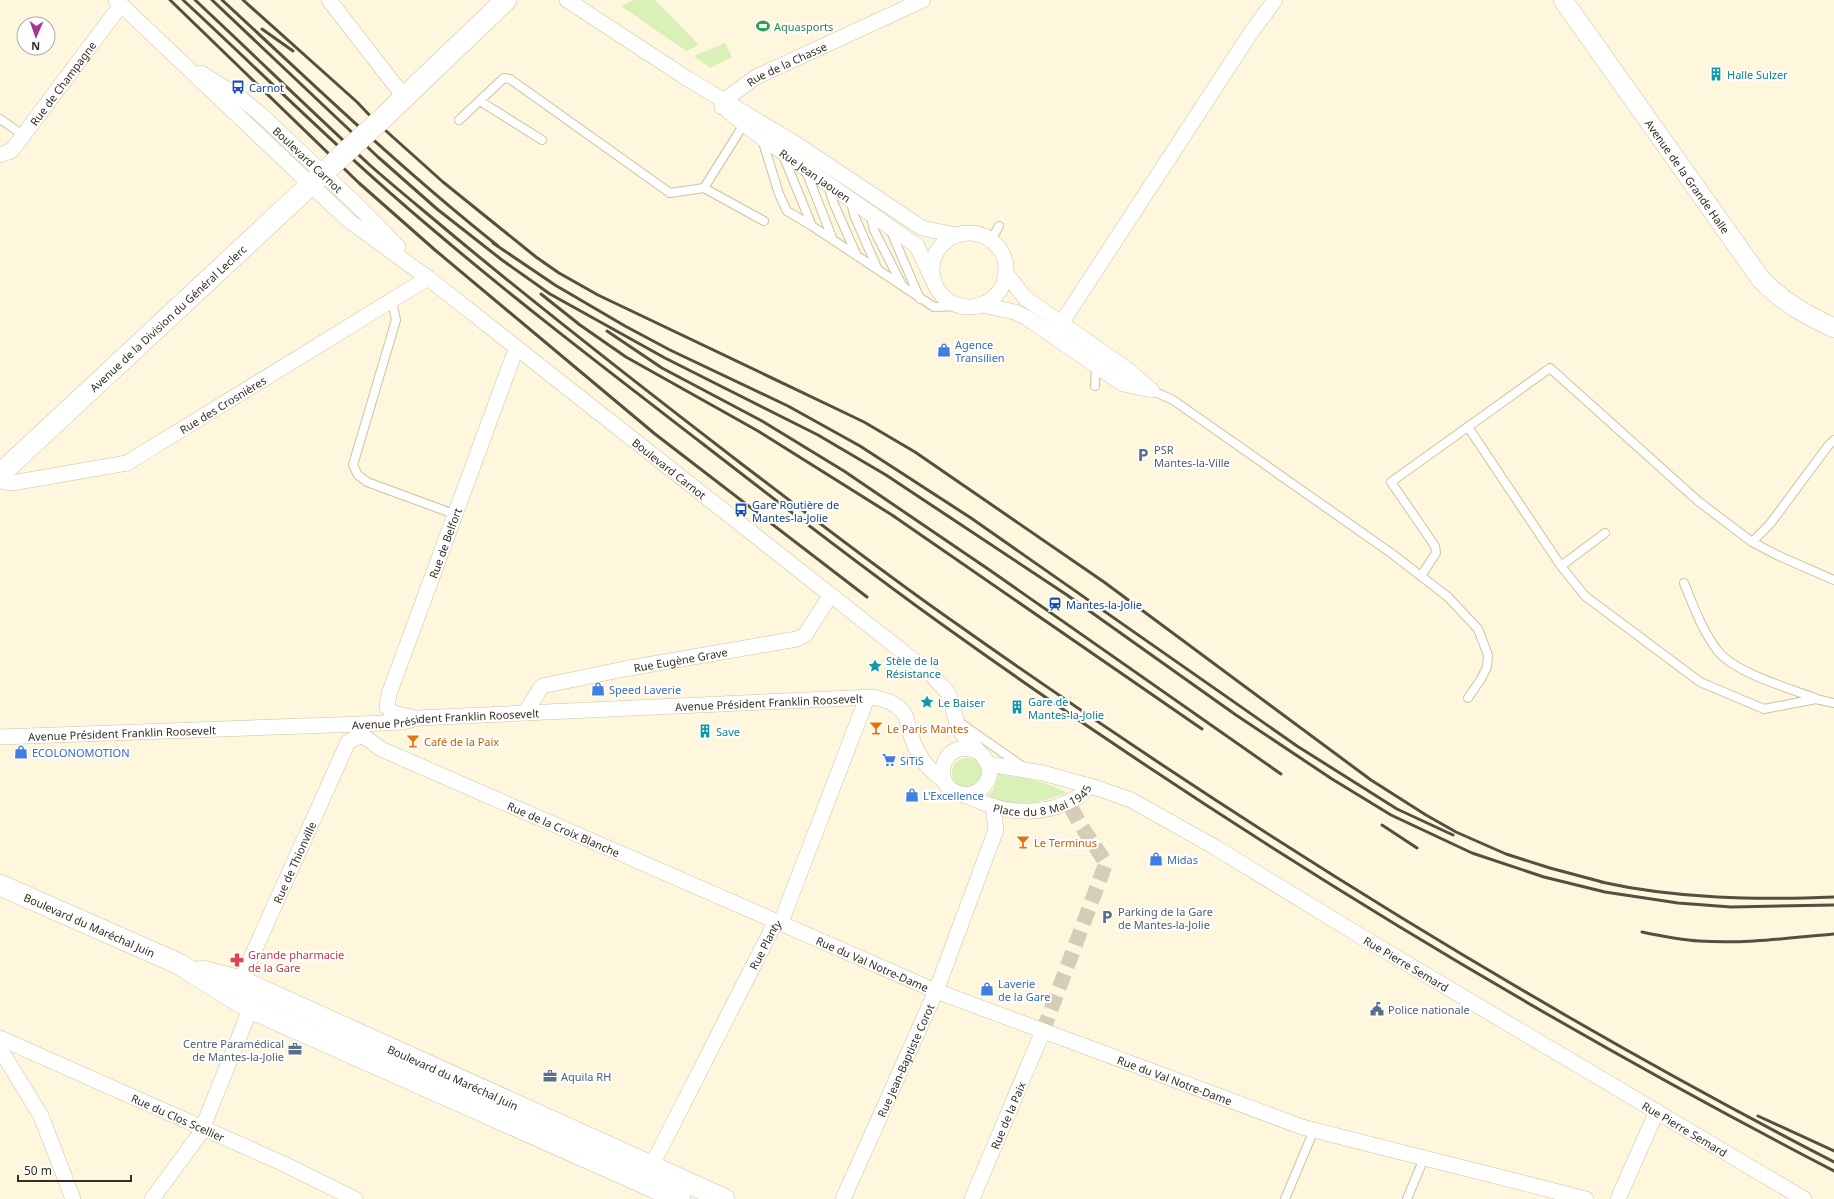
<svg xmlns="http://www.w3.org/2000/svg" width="1834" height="1199" font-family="'Noto Sans',sans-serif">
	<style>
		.green { fill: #d9f0b7 }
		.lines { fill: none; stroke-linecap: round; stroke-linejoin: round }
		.minor-tunnel { stroke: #d5ceb7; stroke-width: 15; stroke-dasharray: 15 8; stroke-linecap: butt }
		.service-casing { stroke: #ccc3a4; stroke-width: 10 }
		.minor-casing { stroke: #ccc3a4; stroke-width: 16 }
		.tertiary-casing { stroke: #ccc3a4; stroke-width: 20 }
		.secondary-casing { stroke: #ccc3a4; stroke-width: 22 }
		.service { stroke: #fff; stroke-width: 8 }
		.minor { stroke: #fff; stroke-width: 15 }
		.tertiary { stroke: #fff; stroke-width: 19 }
		.secondary { stroke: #fff; stroke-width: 21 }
		.rail { stroke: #545041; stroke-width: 3 }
		.secondary-bridge-casing { stroke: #ccc3a4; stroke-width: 22; stroke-linecap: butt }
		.secondary-bridge { stroke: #fff; stroke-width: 21 }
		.labels { text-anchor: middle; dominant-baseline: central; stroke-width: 4; stroke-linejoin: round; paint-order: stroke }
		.leisure-label { font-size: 11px; fill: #27864d; stroke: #fff; text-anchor: start }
		.street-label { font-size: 11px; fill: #312e21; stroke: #fff }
		.culture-label { font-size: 11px; fill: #0d838f; stroke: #fff; text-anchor: start }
		.transit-label { font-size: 11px; fill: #164399; stroke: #fff; text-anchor: start }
		.shop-label { font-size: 11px; fill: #366cbe; stroke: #fff; text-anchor: start }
		.service-label { font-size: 11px; fill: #4e5e75; stroke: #fff; text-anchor: start }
		.food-label { font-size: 11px; fill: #c56008; stroke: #fff; text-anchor: start }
		.health-label { font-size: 11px; fill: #be3a42; stroke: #fff; text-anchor: start }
	</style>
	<rect width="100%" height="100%" fill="#fef6dd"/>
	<path class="green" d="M633 0H655L699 45 686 51 621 6Z
		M725 43 732 57 710 68 694 56Z
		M952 773a15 15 0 1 1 30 0a15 15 0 1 1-30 0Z
		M999 774C1025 779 1042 779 1067 793 1049 800 1026 806 1007 803 1000 802 992 799 985 798L993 790Z"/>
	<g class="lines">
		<path class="minor-tunnel" d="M1043 1031 1106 863 1080 824 1068 802"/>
		<g class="service-casing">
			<path id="service" d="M480 101 542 140
				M0 119 23 135
				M459 120 504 78 510 79 670 193 704 188
				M744 124 704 188 764 221
				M762 139 779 194 787 211 812 226 934 307 957 306
				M783 155 812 226
				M806 171 833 240
				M828 186 834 204 857 256
				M851 201 854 215 878 270
				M870 214 874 230 902 285
				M890 229 920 299
				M991 240 999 226
				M392 301 396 320 353 465 358 475 367 482 454 514
				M1095 386 1096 366
				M1151 390 1173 400 1391 553 1448 597 1478 629 1488 655 1487 667 1481 679 1468 698
				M1468 427 1561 566 1605 533
				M1752 542 1770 524 1828 446 1834 440
				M1561 566 1585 596 1700 682 1764 709 1816 699 1834 703
				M1421 576 1436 553 1435 546 1391 482 1550 368 1698 501 1752 542 1779 556 1834 580
				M1684 583C1693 605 1702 630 1717 650 1733 672 1788 688 1815 698
				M959 722 1022 766
				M1285 1199 1314 1130
				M1407 1199 1424 1158"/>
		</g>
		<g class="minor-casing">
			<g id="minor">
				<path id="s1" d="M116 0 348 220 428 278 931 674C936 681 945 688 949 695 954 707 954 719 960 730 969 746 1000 762 986 783 981 791 974 794 965 795"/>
				<path d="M329 0 405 98"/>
				<path d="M567 0 688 79 793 142 922 228 956 235"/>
				<path id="s2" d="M201 73 239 97 259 113 359 207 398 247"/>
				<path id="s3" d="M722 107 730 96 756 77 923 0"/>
				<path id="s4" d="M729 112 761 137 917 246 932 278"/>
				<path id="s5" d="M0 155 11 151 16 145 121 5"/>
				<circle cx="969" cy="270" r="37"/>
				<path d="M1006 273 1025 298 1035 305 1128 370 1151 390"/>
				<path d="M982 305 1015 312 1027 318 1123 384 1151 390"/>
				<path d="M1053 336 1252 31 1275 0"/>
				<path id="s6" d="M0 481 12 483 127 463 428 278"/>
				<path id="s7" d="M525 713 542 686 624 669 797 639 805 635 830 596"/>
				<path id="s8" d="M412 717 393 713 387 707 389 694 516 349"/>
				<path id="s9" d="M361 724 362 735 381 749 936 991 1302 1127 1586 1199"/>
				<path id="s10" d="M0 737 361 724 403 722 418 718 873 697C885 700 895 702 903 712 907 716 908 725 909 730 916 751 924 768 944 780"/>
				<path id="s11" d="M977 751C971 749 965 748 959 749 942 754 937 777 950 789 955 793 960 793 966 796 975 799 983 803 992 806 1016 814 1048 813 1070 801 1078 797 1084 795 1087 785"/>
				<path id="s12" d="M988 764 1043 773 1100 789 1131 800 1213 846 1357 934 1804 1199"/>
				<path id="s13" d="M237 989 348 742 362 735"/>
				<path id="s14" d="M0 1038 284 1164 355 1199"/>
				<path d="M0 1049 41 1116 73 1199"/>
				<path id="s15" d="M647 1175 773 927 783 917 867 698"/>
				<path d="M152 1199 200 1134 254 1000"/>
				<path id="s16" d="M843 1199 936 991 996 830 993 806"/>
				<path id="s17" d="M972 1199 1043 1031"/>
				<path d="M1618 1199 1657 1111"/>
			</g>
		</g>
		<g class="tertiary-casing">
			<g id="tertiary">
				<path id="s18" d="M1563 0 1760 278C1781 301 1806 315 1834 328"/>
			</g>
		</g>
		<g class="secondary-casing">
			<g id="secondary">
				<path d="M386 115 506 0"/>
				<path id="s19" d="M0 474 335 162"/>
				<path id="s20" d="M0 885 179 964 250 1008 680 1199"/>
				<path id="s21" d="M202 971 241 981 724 1199"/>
			</g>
		</g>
		<use href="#service" class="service"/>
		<use href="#minor" class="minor"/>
		<use href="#tertiary" class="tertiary"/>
		<use href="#secondary" class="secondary"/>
		<path class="rail" d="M170 0 359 183 435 250 655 434 867 597
			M183 0C265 76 345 156 431 228 519 303 611 373 703 444 783 506 864 569 947 628 1229 830 1526 1011 1834 1171
			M195 0C254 55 312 112 372 167 397 189 423 210 449 232 545 312 644 389 743 465 813 518 882 572 954 622 1235 821 1528 1004 1834 1162
			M212 0 378 157 437 209 502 260 550 294 665 358 818 435 886 475 1067 595 1236 715 1332 779 1391 815 1472 853 1544 877 1605 892 1678 903 1731 907 1834 905
			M222 0C313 84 402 170 498 246
			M243 0 357 102 375 121 443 182 536 257 559 273 598 295 839 410 864 422 915 452 1104 582 1371 780 1426 815 1456 832 1506 854 1550 868 1606 883
			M262 29 293 51
			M493 243 555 285 625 326 670 350 788 406 860 446 971 518 1297 746 1397 809 1453 835
			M541 294 580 325 626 357 758 431 892 515 1202 729
			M607 331 662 368 762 421 844 471 991 571 1281 774
			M1382 825 1417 848
			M1601 882C1678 899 1756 900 1834 897
			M1642 932C1661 936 1680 940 1699 941 1745 944 1789 938 1834 934
			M1758 1116 1834 1151"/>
		<g class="secondary-bridge-casing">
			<path id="secondary-bridge" d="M335 162 386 115"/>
		</g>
		<use href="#secondary-bridge" class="secondary-bridge"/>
	</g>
	<defs>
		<g id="stadium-bare" transform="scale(1.08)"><path d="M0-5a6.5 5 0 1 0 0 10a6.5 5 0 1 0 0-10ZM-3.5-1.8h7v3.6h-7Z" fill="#2e9e5b" stroke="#fff" stroke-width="2.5" paint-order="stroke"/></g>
		<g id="building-bare" transform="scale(1.08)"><path d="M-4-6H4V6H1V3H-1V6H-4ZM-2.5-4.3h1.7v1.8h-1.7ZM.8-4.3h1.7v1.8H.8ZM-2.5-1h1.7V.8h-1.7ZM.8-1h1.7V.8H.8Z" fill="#0f9aa8" stroke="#fff" stroke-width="2.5" paint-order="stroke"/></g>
		<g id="bus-bare" transform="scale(1.08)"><path d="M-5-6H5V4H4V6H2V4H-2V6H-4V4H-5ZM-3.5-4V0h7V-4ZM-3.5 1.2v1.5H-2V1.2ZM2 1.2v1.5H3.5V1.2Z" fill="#1a4fb4" stroke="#fff" stroke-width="2.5" paint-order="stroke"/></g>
		<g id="shop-bare" transform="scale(1.08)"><path d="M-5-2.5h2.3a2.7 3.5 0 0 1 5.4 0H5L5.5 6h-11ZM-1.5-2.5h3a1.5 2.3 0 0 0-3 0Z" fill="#3f7fe0" stroke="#fff" stroke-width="2.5" paint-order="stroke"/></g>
		<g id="parking-bare" transform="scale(1.08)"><path d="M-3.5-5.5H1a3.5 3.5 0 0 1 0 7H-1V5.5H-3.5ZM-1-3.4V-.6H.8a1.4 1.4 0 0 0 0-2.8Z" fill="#5c6f8a" stroke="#fff" stroke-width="2.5" paint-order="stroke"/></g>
		<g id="station-bare" transform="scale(1.08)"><path d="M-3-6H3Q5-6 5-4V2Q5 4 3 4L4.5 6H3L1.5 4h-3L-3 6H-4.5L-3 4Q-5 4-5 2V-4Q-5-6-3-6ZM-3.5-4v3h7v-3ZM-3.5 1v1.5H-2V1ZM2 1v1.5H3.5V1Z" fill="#1a4fb4" stroke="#fff" stroke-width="2.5" paint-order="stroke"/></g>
		<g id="sight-bare" transform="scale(1.08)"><path d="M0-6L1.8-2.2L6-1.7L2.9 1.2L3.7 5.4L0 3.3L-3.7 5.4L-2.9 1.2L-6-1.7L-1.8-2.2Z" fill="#0f9aa8" stroke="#fff" stroke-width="2.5" paint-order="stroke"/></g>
		<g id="bar-bare" transform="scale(1.08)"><path d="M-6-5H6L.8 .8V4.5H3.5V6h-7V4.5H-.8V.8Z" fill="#e8710a" stroke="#fff" stroke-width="2.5" paint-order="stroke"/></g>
		<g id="supermarket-bare" transform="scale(1.08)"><path d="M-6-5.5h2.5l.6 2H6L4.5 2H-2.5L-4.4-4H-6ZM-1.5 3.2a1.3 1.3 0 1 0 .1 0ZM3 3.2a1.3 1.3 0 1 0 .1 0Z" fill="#3f7fe0" stroke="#fff" stroke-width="2.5" paint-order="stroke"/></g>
		<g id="pharmacy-bare" transform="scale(1.08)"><path d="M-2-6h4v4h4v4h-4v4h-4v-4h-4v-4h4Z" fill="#e0444e" stroke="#fff" stroke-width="2.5" paint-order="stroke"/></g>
		<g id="civic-bare" transform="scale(1.08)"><path d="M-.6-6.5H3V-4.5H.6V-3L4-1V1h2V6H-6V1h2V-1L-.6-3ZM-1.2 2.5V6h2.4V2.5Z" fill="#5c6f8a" stroke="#fff" stroke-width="2.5" paint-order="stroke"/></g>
		<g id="office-bare" transform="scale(1.08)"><path d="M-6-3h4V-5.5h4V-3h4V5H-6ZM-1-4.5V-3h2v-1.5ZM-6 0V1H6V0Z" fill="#5c6f8a" stroke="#fff" stroke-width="2.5" paint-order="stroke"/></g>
	</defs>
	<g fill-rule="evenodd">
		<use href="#stadium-bare" x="763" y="26"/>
		<use href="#building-bare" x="1716" y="74"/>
		<use href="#bus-bare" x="238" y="87"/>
		<use href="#shop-bare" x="944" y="350"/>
		<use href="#parking-bare" x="1143" y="455"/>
		<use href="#bus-bare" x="741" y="510"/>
		<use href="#station-bare" x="1055" y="604"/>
		<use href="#sight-bare" x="875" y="666"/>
		<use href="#shop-bare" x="598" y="689"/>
		<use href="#sight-bare" x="927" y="702"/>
		<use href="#building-bare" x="1017" y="707"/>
		<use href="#bar-bare" x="876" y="728"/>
		<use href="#building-bare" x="705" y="731"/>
		<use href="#bar-bare" x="413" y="741"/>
		<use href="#shop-bare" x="21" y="752"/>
		<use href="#supermarket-bare" x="889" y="760"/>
		<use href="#shop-bare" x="912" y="795"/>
		<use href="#bar-bare" x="1023" y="842"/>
		<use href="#shop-bare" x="1156" y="859"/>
		<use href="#parking-bare" x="1107" y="917"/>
		<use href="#pharmacy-bare" x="237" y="960"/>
		<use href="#shop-bare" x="987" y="989"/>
		<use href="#civic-bare" x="1377" y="1009"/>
		<use href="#office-bare" x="295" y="1049"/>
		<use href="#office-bare" x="550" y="1076"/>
	</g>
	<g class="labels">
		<g class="leisure-label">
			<text x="774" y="26">Aquasports</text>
		</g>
		<g class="street-label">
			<text stroke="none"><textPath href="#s3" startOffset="79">Rue de la Chasse</textPath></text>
			<text stroke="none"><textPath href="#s5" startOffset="97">Rue de Champagne</textPath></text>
			<text stroke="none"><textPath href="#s2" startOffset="138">Boulevard Carnot</textPath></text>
			<text stroke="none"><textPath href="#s4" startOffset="107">Rue Jean Jaouen</textPath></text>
			<text stroke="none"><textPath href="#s18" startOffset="216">Avenue de la Grande Halle</textPath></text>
			<text stroke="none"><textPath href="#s19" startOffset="229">Avenue de la Division du Général Leclerc</textPath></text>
			<text stroke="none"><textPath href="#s6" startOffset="241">Rue des Crosnières</textPath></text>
			<text stroke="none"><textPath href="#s1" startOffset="726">Boulevard Carnot</textPath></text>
			<text stroke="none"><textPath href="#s8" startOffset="202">Rue de Belfort</textPath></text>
			<text stroke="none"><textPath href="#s7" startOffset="173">Rue Eugène Grave</textPath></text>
			<text stroke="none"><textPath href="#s10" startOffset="770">Avenue Président Franklin Roosevelt</textPath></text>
			<text stroke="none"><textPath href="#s10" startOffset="446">Avenue Président Franklin Roosevelt</textPath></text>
			<text stroke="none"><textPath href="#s10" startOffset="122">Avenue Président Franklin Roosevelt</textPath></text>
			<text stroke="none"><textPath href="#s11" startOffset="166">Place du 8 Mai 1945</textPath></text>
			<text stroke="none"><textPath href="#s9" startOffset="234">Rue de la Croix Blanche</textPath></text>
			<text stroke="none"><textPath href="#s13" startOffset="139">Rue de Thionville</textPath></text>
			<text stroke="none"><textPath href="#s20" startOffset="98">Boulevard du Maréchal Juin</textPath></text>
			<text stroke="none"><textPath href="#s15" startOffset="259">Rue Planty</textPath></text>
			<text stroke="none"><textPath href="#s12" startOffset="468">Rue Pierre Semard</textPath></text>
			<text stroke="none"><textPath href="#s9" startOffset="571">Rue du Val Notre-Dame</textPath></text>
			<text stroke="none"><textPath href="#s16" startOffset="152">Rue Jean-Baptiste Corot</textPath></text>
			<text stroke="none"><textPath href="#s21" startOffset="273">Boulevard du Maréchal Juin</textPath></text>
			<text stroke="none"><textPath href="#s9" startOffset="895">Rue du Val Notre-Dame</textPath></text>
			<text stroke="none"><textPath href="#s17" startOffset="91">Rue de la Paix</textPath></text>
			<text stroke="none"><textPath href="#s14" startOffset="195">Rue du Clos Scellier</textPath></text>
			<text stroke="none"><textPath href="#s12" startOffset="792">Rue Pierre Semard</textPath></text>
		</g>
		<g class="culture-label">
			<text x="1727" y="74">Halle Sulzer</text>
			<text x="886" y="660">Stèle de la<tspan x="886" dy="13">Résistance</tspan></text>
			<text x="1028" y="701">Gare de<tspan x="1028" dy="13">Mantes-la-Jolie</tspan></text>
			<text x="938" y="702">Le Baiser</text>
			<text x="716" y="731">Save</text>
		</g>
		<g class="transit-label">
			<text x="249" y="87">Carnot</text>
			<text x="752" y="504">Gare Routière de<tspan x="752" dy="13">Mantes-la-Jolie</tspan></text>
			<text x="1066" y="604">Mantes-la-Jolie</text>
		</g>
		<g class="shop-label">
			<text x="955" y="344">Agence<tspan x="955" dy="13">Transilien</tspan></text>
			<text x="609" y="689">Speed Laverie</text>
			<text x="32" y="752">ECOLONOMOTION</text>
			<text x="900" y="760">SiTiS</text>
			<text x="923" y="795">L'Excellence</text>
			<text x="1167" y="859">Midas</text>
			<text x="998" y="983">Laverie<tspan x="998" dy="13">de la Gare</tspan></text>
		</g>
		<g class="service-label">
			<text x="1154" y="449">PSR<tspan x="1154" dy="13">Mantes-la-Ville</tspan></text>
			<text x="1118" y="911">Parking de la Gare<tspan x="1118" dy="13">de Mantes-la-Jolie</tspan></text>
			<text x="1388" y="1009">Police nationale</text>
			<text x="284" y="1043" text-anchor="end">Centre Paramédical<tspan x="284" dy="13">de Mantes-la-Jolie</tspan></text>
			<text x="561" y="1076">Aquila RH</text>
		</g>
		<g class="food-label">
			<text x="887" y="728">Le Paris Mantes</text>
			<text x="424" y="741">Café de la Paix</text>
			<text x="1034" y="842">Le Terminus</text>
		</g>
		<g class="health-label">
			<text x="248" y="954">Grande pharmacie<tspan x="248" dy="13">de la Gare</tspan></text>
		</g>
	</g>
	<g transform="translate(36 36) rotate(182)"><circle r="19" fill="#ffffff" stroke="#adaba6"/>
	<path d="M0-3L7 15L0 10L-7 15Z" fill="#a33594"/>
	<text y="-6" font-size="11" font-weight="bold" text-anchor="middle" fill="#312e21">N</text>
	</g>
	<path d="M18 1175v6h113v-6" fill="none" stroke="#312e21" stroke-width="2"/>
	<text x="24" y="1175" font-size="12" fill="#312e21" stroke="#ffffff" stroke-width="3" paint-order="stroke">50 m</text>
</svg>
